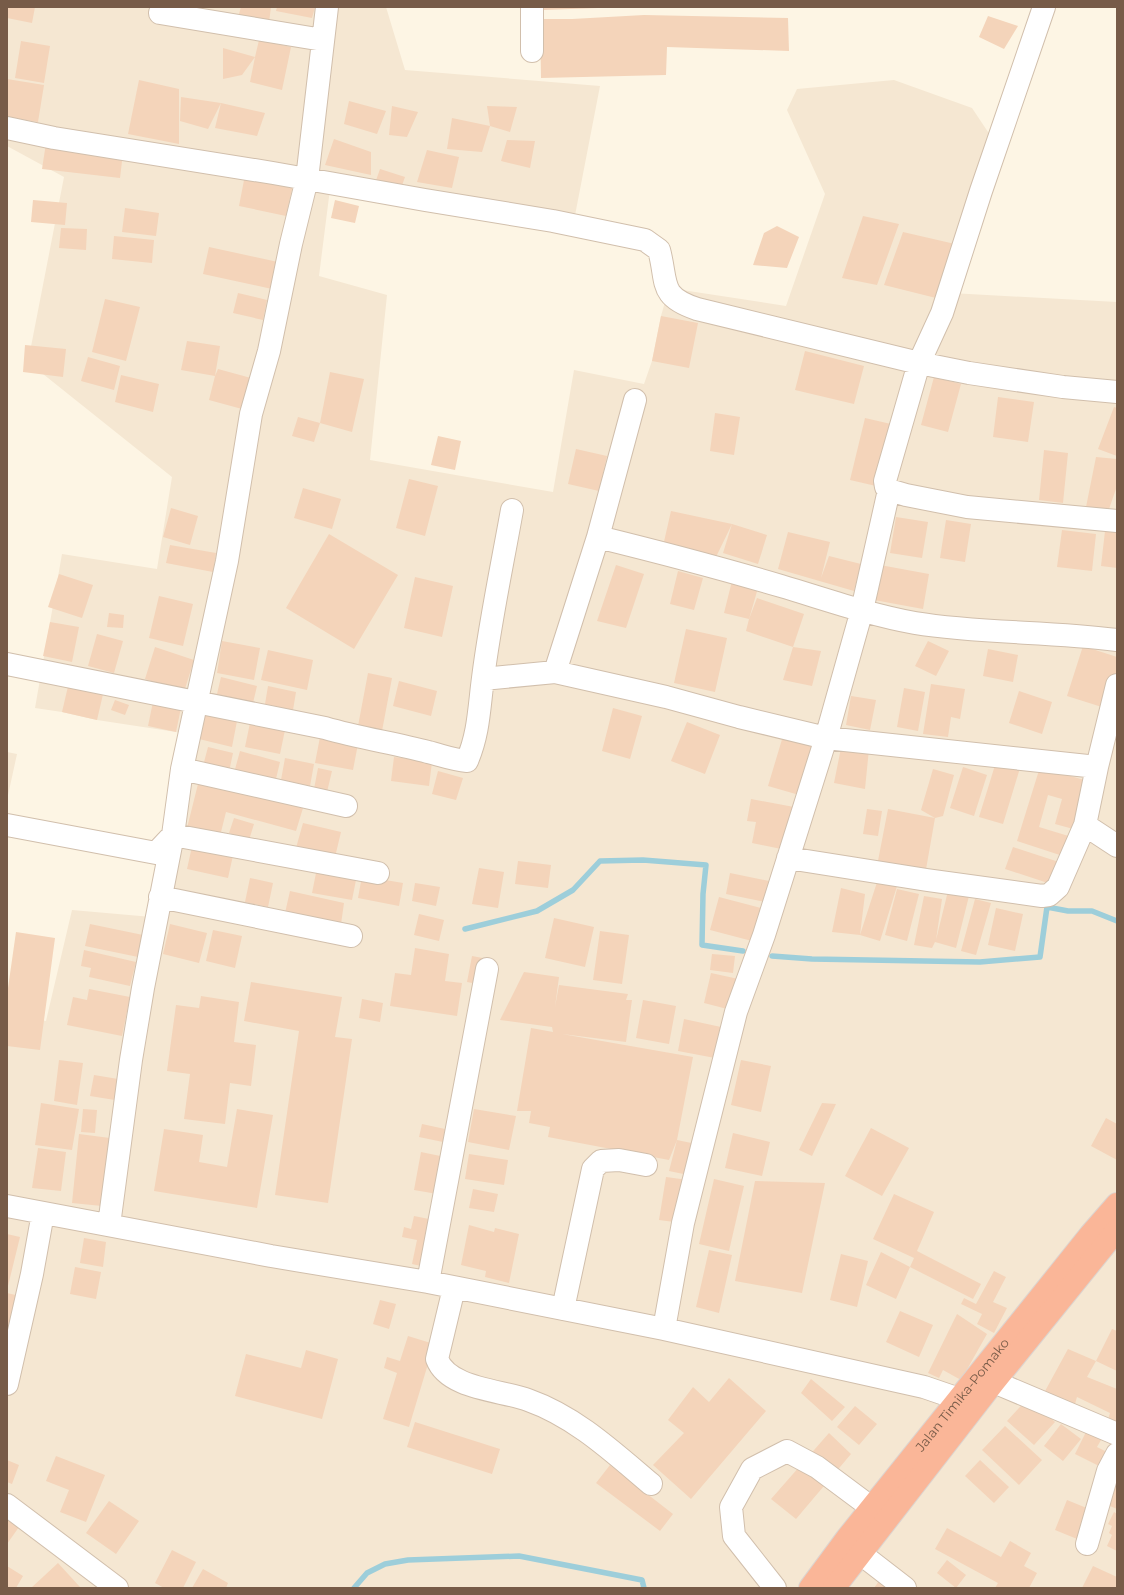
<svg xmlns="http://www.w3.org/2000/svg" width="1124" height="1595" font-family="Montserrat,sans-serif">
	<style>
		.residential { fill: #f5e7d2 }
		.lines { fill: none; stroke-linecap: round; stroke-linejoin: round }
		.stream { stroke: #9dceda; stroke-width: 5.5 }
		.building { fill: #f4d4ba }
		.minor-casing { stroke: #d1bfac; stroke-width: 24 }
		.highway-casing { stroke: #dcd4cf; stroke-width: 24 }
		.minor { stroke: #fff; stroke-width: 22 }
		.highway { stroke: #fab698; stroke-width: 22 }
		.labels { text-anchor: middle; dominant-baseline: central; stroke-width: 3.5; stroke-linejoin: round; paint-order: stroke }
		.street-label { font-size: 13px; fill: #775b48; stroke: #fff8eb }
	</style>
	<rect width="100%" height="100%" fill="#fdf5e4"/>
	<path class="residential" d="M7 7H386L405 70 600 86 571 236 330 189 319 276 387 295 370 460 553 492 574 370 644 384 652 361 661 316 669 288 786 306 825 194 787 110 797 89 894 80 972 108 992 138 951 293 1117 302V1588H7V1014L46 1021 72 910 163 918 199 739 176 732 97 720 62 712 35 708 62 554 157 569 172 477 28 362 64 177 7 146Z
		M7 752 17 754 7 800Z"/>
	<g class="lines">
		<path class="stream" d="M465 929 537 911 573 890 600 861 643 860 706 865 703 894 702 945 743 951
			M772 956 812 959 980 962 1040 957 1047 907 1068 911H1092L1117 921
			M354 1588 367 1573 385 1564 408 1560 519 1556 642 1580 644 1588"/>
	</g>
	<path class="building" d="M7 7H35L32 23 7 18Z
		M241 7H271L268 30 236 24Z
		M277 7H315L312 18 276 11Z
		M544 7H598V8L544 10Z
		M644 15 788 18 789 51 667 47 666 75 541 78 540 19H572Z
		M988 16 1018 26 1004 49 979 37Z
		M259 40 291 47 282 90 250 82 255 57 242 75 223 79V48L255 57Z
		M21 41 50 46 44 83 15 78Z
		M7 79 44 85 38 122 7 117Z
		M139 80 179 89V144L128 134Z
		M181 97 221 103 208 129 180 121Z
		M349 101 386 111 377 134 344 124Z
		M221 103 265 113 257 136 215 128Z
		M392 106 418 112 407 137 389 135Z
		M487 106 517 107 510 132 490 126 482 152 447 149 452 118 490 126Z
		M334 139 371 152V175L325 165Z
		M507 140 535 141 530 168 501 161Z
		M46 143 123 153 120 178 42 169Z
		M427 150 459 157 452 188 417 182Z
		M380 169 405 177 399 194 373 189Z
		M245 175 293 185 286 216 239 206Z
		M33 200 67 203 65 225 31 222Z
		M335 200 359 206 355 223 331 218Z
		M125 208 159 213 156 236 122 232Z
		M863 216 899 224 877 285 842 278Z
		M777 226 799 237 787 268 753 265 764 233Z
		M61 228 87 229 86 250 59 248Z
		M903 232 955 244 936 298 884 285Z
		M114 236 154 240 152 263 112 259Z
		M209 247 278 262 272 289 203 274Z
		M238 293 267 300 263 320 233 313Z
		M105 299 140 307 126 361 92 352Z
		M661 316 698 323 689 368 652 361Z
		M187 341 220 346 215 376 181 370Z
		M25 345 66 349 63 377 23 372Z
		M805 351 864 366 854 404 795 390Z
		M88 357 120 366 114 390 81 381Z
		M218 369 251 378 242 409 209 400 215 376Z
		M330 372 364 379 352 432 320 423Z
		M121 375 159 384 153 412 115 402Z
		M934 377 961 384 948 432 921 425Z
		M998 397 1034 402 1028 442 993 437Z
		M1114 407 1117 408V456L1098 449Z
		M715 413 740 417 734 455 710 451Z
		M298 417 320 423 314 442 292 436Z
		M865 418 891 424 876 486 850 480Z
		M438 436 461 441 455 470 431 465Z
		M576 449 607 456 599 491 568 484Z
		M1044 450 1068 453 1063 503 1039 500Z
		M1096 457 1117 459V486L1109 509 1086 507Z
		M409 479 438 486 425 536 396 528Z
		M303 488 341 499 332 529 294 518Z
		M171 508 198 516 190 545 163 537Z
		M671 511 732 524 767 535 758 564 723 553 732 524 716 557 663 546Z
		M896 517 928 522 922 558 890 553Z
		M946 520 971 524 965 562 940 558Z
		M1062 530 1096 534 1092 571 1057 567Z
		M1105 531 1117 532V568L1101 566Z
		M788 532 830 542 821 578 829 556 861 564 854 591 778 569Z
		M329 534 398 575 354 649 286 608Z
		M170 545 216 553 213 572 166 563Z
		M616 565 644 574 626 628 597 621Z
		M880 565 929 574 923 609 874 600Z
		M678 571 703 578 694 610 670 604Z
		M59 574 93 585 82 618 48 607Z
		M415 577 453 586 442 637 404 628Z
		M732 581 758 588 749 619 757 598 804 614 793 647 746 631 749 619 724 613Z
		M159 596 193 604 183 646 149 638Z
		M109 613 124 615 123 628 107 627Z
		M50 622 79 627 72 662 43 656Z
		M686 629 727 638 715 692 674 683Z
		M97 634 123 641 114 673 88 666Z
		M222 641 260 648 254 680 217 673Z
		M928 641 949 651 936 676 915 666Z
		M1083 646 1117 657V669L1105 708 1067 696Z
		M155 647 194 660 184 692 145 679Z
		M793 647 821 651 812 686 783 680Z
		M988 649 1018 655 1013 682 983 676Z
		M268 650 313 660 307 690 261 680Z
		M368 673 392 678 382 731 358 726Z
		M221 677 257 686 253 703 217 694Z
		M399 681 437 691 431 716 393 706Z
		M69 682 104 690 97 720 62 712Z
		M931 684 965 689 960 719 951 717 948 737 923 734Z
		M268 686 296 692 293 710 265 704Z
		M904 688 925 692 918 731 897 727Z
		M1019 691 1052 702 1042 734 1009 723Z
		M851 696 876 700 870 730 846 725Z
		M154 697 182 703 176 732 148 726Z
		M115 700 129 705 125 715 111 710Z
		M613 708 642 716 630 759 602 751Z
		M205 713 237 721 232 747 199 739Z
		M687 722 720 735 705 774 671 761Z
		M250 723 285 730 280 754 245 747Z
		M783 736 821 748 806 797 768 786Z
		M320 737 358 744 353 770 315 763Z
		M208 747 233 753 229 772 203 766Z
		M841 748 869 749 865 789 834 783Z
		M240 751 280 762 275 783 234 773Z
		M394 757 432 762 429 786 391 781Z
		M285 758 314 764 310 786 281 780Z
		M996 762 1020 768 1003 824 979 817Z
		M963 767 987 775 974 816 950 808Z
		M1040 767 1091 782 1077 830 1055 824 1062 799 1048 795 1039 827 1075 838 1069 858 1017 841Z
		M318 768 332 771 327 792 314 789Z
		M933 769 954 775 943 816 935 818 921 810Z
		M438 771 463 778 456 800 432 794Z
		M199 780 303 808 296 831 226 812 220 836 187 828Z
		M751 799 794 807 786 850 752 843 756 822 747 821Z
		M867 809 882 811 878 836 863 834Z
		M888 809 935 818 925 875 877 866Z
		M234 818 254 824 249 840 229 833Z
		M303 823 341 832 335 857 296 848Z
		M193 842 234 851 228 878 187 869Z
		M1013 847 1065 864 1057 886 1005 869Z
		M518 861 551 865 548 888 515 884Z
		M317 868 357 875 352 900 312 893Z
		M479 868 504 872 498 908 472 904Z
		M730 873 769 881 765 902 726 894Z
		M362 876 403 883 399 906 358 898Z
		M879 876 898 883 880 941 860 935Z
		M250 878 273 883 268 907 245 902Z
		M415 883 440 887 436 906 412 901Z
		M841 888 865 894 860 935 832 932Z
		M897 889 919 894 907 941 885 935Z
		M290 891 344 903 341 924 285 913Z
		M948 891 969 896 956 948 935 942 932 948 914 945 924 896 942 899 936 940Z
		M719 897 761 908 752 941 710 930Z
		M975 899 991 903 976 955 961 951Z
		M996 908 1023 914 1015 951 988 945Z
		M419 914 444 920 439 941 414 935Z
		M554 918 594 927 585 967 545 958Z
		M90 924 143 935 138 957 85 946Z
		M170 924 207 933 199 963 163 954Z
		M213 930 242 936 235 968 206 961Z
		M600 931 629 935 622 984 593 980Z
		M16 932 55 938 40 1050 7 1046V995Z
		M415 948 449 954 445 981 462 983 457 1016 390 1006 395 973 411 975Z
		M84 950 136 962 130 986 89 977 91 968 81 966Z
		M712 954 735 956 733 973 710 970Z
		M472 956 488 959 483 985 467 982Z
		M524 972 559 977 555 1007 559 985 628 994 626 1000H632L626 1042 562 1034 693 1057 677 1140 669 1160 548 1137 550 1127 529 1123 531 1111H517L531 1028 553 1032 552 1027 500 1020Z
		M711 973 743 980 735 1011 704 1003Z
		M251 982 342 997 335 1037 352 1039 328 1203 275 1195 299 1031 244 1021Z
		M89 989 130 997 122 1036 67 1025 73 997 87 1000Z
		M201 996 239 1002 234 1042 256 1045 251 1086 230 1083 225 1124 184 1119 190 1074 167 1071 176 1005 199 1008Z
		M362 999 383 1003 380 1022 359 1018Z
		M643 1000 676 1006 669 1044 636 1038Z
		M684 1019 721 1027 715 1058 678 1051Z
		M59 1060 83 1063 77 1105 54 1101Z
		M741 1060 771 1066 761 1112 731 1105Z
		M94 1075 118 1079 115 1100 90 1096Z
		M41 1103 79 1109 72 1150 35 1145Z
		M822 1103 836 1104 812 1156 799 1150Z
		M83 1109 97 1110 95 1133 81 1132Z
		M237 1109 273 1115 257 1208 154 1191 164 1129 203 1135 199 1162 227 1167Z
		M474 1109 516 1116 509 1150 468 1142Z
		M1106 1118 1117 1124V1160L1091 1146Z
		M422 1124 445 1129 443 1142 419 1137Z
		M871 1128 909 1148 882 1196 845 1176Z
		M733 1133 770 1142 762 1176 725 1168Z
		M79 1134 110 1138 102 1206 72 1203Z
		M677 1140 701 1145 693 1176 669 1171Z
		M38 1148 66 1152 61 1191 32 1188Z
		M421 1152 450 1158 443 1195 414 1190Z
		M469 1154 508 1160 504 1185 465 1179Z
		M666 1177 688 1180 682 1223 659 1220Z
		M714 1179 744 1186 729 1251 699 1244Z
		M755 1181 825 1183 802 1293 735 1281Z
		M473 1189 498 1194 494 1212 469 1208Z
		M894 1194 934 1212 917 1251 981 1284 973 1299 910 1267 914 1258 873 1239Z
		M414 1216 439 1221 430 1268 412 1264 417 1240 402 1237 404 1227 411 1229Z
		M469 1225 494 1232 495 1228 519 1234 509 1283 485 1277 486 1271 461 1265Z
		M7 1234 20 1237 8 1286H7Z
		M84 1238 106 1242 103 1267 80 1263Z
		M709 1250 732 1255 719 1313 696 1307Z
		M881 1252 910 1267 896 1299 866 1285Z
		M841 1254 868 1261 857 1307 830 1300Z
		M75 1267 101 1272 96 1299 70 1294Z
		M994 1271 1006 1277 993 1302 1007 1308 994 1333 977 1324 982 1314 961 1304 964 1298 976 1304Z
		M7 1293 24 1297 7 1353Z
		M380 1300 396 1304 389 1329 373 1324Z
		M900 1311 933 1325 919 1357 886 1342Z
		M957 1314 987 1334 961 1380 943 1370 939 1378 928 1373Z
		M1112 1329 1117 1331V1371L1096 1361 1087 1377 1117 1389V1423L1108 1420 1110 1413 1077 1397 1075 1404 1044 1393 1068 1349 1096 1361Z
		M408 1336 434 1344 409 1427 383 1419 397 1373 384 1368 387 1357 400 1361Z
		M306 1350 338 1359 322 1419 235 1396 246 1354 301 1368Z
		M729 1378 766 1411 691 1499 653 1465 684 1433 668 1420 693 1387 709 1402Z
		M811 1379 845 1407 832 1421 801 1393Z
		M1028 1398 1055 1422 1034 1445 1007 1421Z
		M855 1406 877 1424 859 1445 837 1427Z
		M415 1422 500 1449 492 1474 407 1447Z
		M1061 1424 1081 1439 1063 1461 1044 1446Z
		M1005 1426 1042 1460 1019 1485 982 1450Z
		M1086 1432 1101 1440 1097 1447 1115 1456 1107 1470 1075 1454Z
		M829 1433 851 1454 796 1519 771 1499Z
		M56 1456 105 1475 86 1522 60 1512 69 1490 46 1481Z
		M7 1460 19 1465 12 1484 7 1482Z
		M980 1460 1009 1487 994 1503 965 1476Z
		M610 1465 673 1514 660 1531 596 1483Z
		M1117 1472V1509L1103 1503Z
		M1067 1500 1094 1511 1082 1541 1055 1530Z
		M109 1501 139 1521 116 1554 86 1533Z
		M1114 1512 1117 1514V1551L1107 1546 1112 1535 1109 1533 1112 1526 1108 1524Z
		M7 1519 19 1527 7 1544Z
		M947 1528 1001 1557 1010 1541 1031 1553 1024 1566 1037 1573 1029 1588H995L998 1583 935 1549Z
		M172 1550 196 1562 183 1588H164L155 1583Z
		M947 1560 966 1575 956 1588 937 1573Z
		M58 1563 80 1587 31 1588Z
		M7 1566 23 1576 16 1588H7Z
		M1093 1566 1117 1577V1588H1082Z
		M203 1569 228 1583 226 1588H192Z
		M879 1581 887 1588H874Z"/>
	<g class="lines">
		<g class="minor-casing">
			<path id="minor" d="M1044 7 981 191 942 313 919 363 885 481 886 487 889 490 906 495 967 507 1117 521
				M160 13 323 40
				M532 51V7
				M7 128 54 138 273 173 425 200 553 221 645 240 659 250C668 283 658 296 697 309L919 363 969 373 1063 387 1117 392
				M598 537C659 552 720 568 781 586 825 599 870 615 915 623 982 634 1050 631 1117 640
				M7 664 325 728C359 738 394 743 428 752 441 755 453 760 467 761 479 733 479 708 483 678 490 622 502 566 512 510
				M555 672 598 537 635 400
				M483 679 555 672 666 697 739 717 826 738 1097 767
				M1117 685 1097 767 1085 825 1117 846
				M182 769 346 806
				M7 825 156 853 173 835 378 873
				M788 858 927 880 1042 896 1049 895 1058 887 1085 825
				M160 897 351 936
				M7 1206 271 1256 428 1282 664 1329 924 1387 959 1399
				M109 1225 131 1060 143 988 173 835 182 769 227 561 251 414 269 351 291 244 307 179 327 7
				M428 1282 487 969
				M454 1288 437 1359C448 1389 501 1390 528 1400 576 1417 613 1452 651 1484
				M563 1309 593 1169 601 1161 619 1160 646 1165
				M664 1329 683 1223 736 1012 764 935 826 738 862 610 889 490
				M994 1382 1117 1434
				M7 1384 32 1274 43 1213
				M7 1505 117 1588
				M1087 1544 1108 1471 1117 1454
				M861 1554 905 1588
				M775 1588 734 1536 731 1507 752 1469 787 1451 817 1467 872 1508"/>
		</g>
		<g class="highway-casing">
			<g id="highway">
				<path id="s1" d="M810 1588 847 1538 1090 1235 1117 1204"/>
				<path d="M834 1588 994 1382 1117 1230"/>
			</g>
		</g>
		<use href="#minor" class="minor"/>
		<use href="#highway" class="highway"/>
	</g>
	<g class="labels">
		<g class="street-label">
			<text stroke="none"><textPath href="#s1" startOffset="246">Jalan Timika-Pomako</textPath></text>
		</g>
	</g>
	<rect width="1124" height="1595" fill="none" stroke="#775b48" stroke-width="16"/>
</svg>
